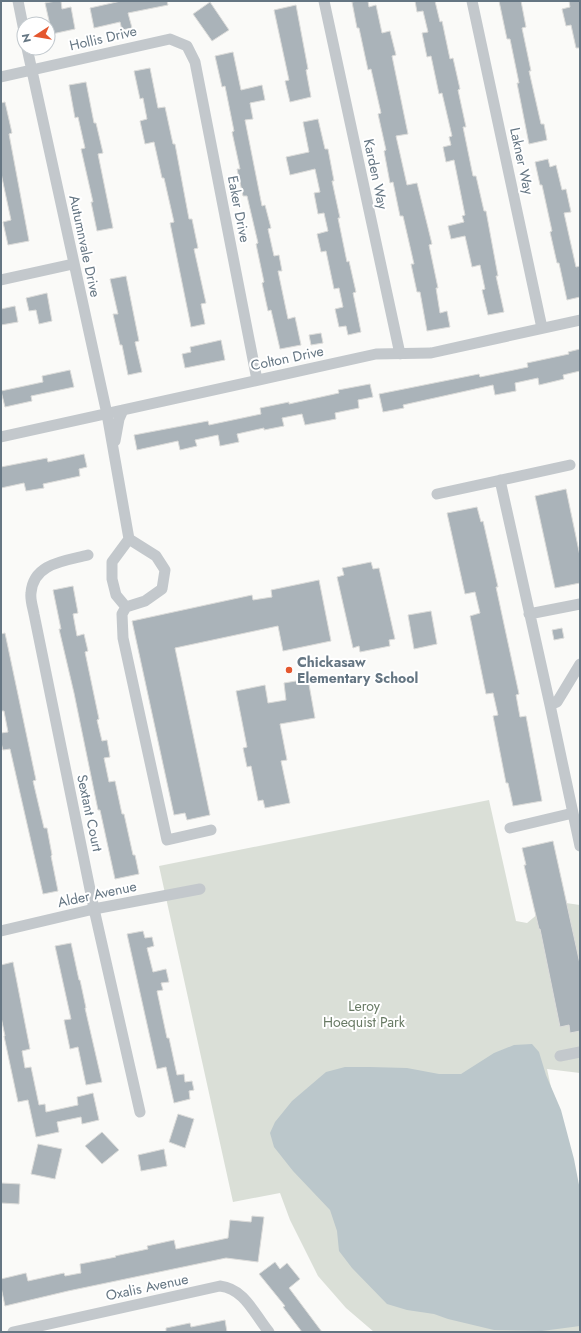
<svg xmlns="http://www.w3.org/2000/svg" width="581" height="1333" font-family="Jost,sans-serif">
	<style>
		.green { fill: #dadfd7 }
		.water { fill: #bbc7cb }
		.building { fill: #aab3b9; stroke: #dcdcda }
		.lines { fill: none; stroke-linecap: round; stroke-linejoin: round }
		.minor { stroke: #c3c8cc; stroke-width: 11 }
		.poi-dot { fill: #e4572e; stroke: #fff; stroke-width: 1.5 }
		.labels { text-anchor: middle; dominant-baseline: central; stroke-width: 4; stroke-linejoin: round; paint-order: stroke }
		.street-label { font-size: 14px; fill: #657683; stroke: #fff }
		.poi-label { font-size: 14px; font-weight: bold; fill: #657683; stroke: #fff; text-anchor: start }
		.park-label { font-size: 14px; fill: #687a64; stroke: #fff }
	</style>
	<rect width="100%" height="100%" fill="#fafaf8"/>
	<path class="green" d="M489 800 516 921 527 923 545 908 566 903 580 905V1073L547 1069 580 1219V1332H374L346 1308 318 1276 290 1220 280 1193 233 1202 159 866Z"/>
	<path class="water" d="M532 1044 539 1052 546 1075 561 1110 574 1159 580 1190V1326L542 1331 494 1330 448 1319 434 1314 407 1310 387 1304 352 1268 339 1251 337 1231 330 1210 293 1171 274 1147 270 1133 275 1122 292 1101 326 1072 345 1067H370L407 1068 439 1074H461L494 1053 514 1045Z"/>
	<path class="building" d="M56 1H61L62 9 71 7 75 29 52 34 45 3Z
		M121 1H167L168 5 128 13 132 28 122 30 120 22 94 28 90 8Z
		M358 1H368L369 7 376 5 382 33 390 31 396 55 392 56 408 134 396 136 407 185 417 183 432 244 429 245 438 288H436L440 313 447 311 450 327 427 331 420 292H417L411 264H414L403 216H400L393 182 390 183 384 151 386 150 378 114 381 113 371 69 368 70 359 28H357L352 2Z
		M415 1H435L440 22 442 21 450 59 453 58 460 89 458 90 466 127H463L473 176H476L484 211H486L498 276H496L504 312 488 315 482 290 485 289 480 265 472 267 465 236 451 239 448 226 464 222 462 216 465 215 454 160 446 162 443 147 451 145 449 137 452 136 442 93 439 94 431 56 427 57 422 33 428 32 423 11 417 12Z
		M499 1H521L526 27 522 28 531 71H529L541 124H544L547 140 529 144 517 83H519L510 39H507Z
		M569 1H580V48H576L571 25 566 26 562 9 570 7Z
		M210 2 229 30 212 41 193 14Z
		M296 5 308 69 306 70 311 97 290 102 285 81 289 80 274 10Z
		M233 52 241 90 262 85 265 100 250 103 253 119 245 120 262 206 265 205 271 228 268 229 274 256 279 255 282 271H278L288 319 295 317 301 345 280 349 271 310 268 311 262 283 264 282 256 244 258 243 247 196H243L237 169H240L232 132 234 131 225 86 222 87 215 56Z
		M150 68 158 108 165 107 173 144H175L189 219H192L198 248 194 249 206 303 201 304 205 324 191 327 170 223 174 222 164 178H162L154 142 145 144 140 121 147 119 143 98 140 99 134 71Z
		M86 82 94 123H96L103 153 98 154 113 228 97 231 91 202H93L81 149 85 148 78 117 75 118 69 85Z
		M5 102 12 133 9 134 29 241 8 245 3 222 11 220 1 173V103Z
		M318 119 325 149H328L334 181H332L340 218H338L347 262 349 261 356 292 353 293 361 332 348 335 346 326 339 327 335 309 343 307 339 288 334 289 326 251 321 252 317 234 328 231 324 213 318 214 314 193 320 192 315 169 290 175 286 157 309 152 303 122Z
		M548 159 550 167 556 165 562 190 566 189 571 212 564 213 576 267 580 266V297L567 300 559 263H557L550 232 552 231 542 185H540L535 162Z
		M126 276 139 341 135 342 142 372 128 375 122 345H120L113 314H118L110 279Z
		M47 293 52 321 39 324 36 310 29 311 26 298Z
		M15 306 18 322 1 325V309Z
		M321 333 323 343 311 345 309 335Z
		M221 340 225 360 185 368 182 354 191 352 190 347Z
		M580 349V371L563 375 564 379 539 385 538 378 515 383 516 391 495 395 493 385 403 405 404 408 383 412 379 394 479 374 480 377 528 367 527 363 569 354 568 352Z
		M70 370 74 387 31 396 32 401 5 407 1 391 43 382 42 376Z
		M370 384 373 397 358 400 359 408 335 413 336 419 305 425 302 414 282 418 284 426 264 430V428L237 434 239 442 220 446 218 435 195 440 197 446 180 450 178 441 137 450 134 435 208 421 209 425 261 414 260 408 289 402V404L339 393 338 390Z
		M84 454 87 467 79 469 80 476 43 484 44 488 26 491 24 483 1 488V467L47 458 48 462Z
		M566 489 580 556V583L555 588 535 496Z
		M477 507 481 522 483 521 498 587H496L519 694 516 695 520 717 526 716 542 801 513 806 508 783H506L493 716 498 715 493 693 486 694 470 616 480 613 475 592 465 594 447 513Z
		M371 562 373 569 379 568 395 639 389 640 390 646 360 652 359 646 353 648 337 577 344 575 342 568Z
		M319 580 331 641 283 651 278 626 175 648 210 815 187 820 185 813 174 815 132 621 252 595 253 600 272 597 271 590Z
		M73 586 78 613 73 614 77 636 84 634 88 651 85 652 99 719 97 720 102 741 107 740 110 757 104 758 109 782 115 781 122 814H124L133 855H135L139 874 115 879 100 810H98L74 693 59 629H61L53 590Z
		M431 611 437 644 414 649 408 615Z
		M562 628 564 638 554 640 552 630Z
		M5 633 36 780 33 781 44 828H47L52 855 51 856 58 891 43 894 10 749 3 750 1 743V733L8 732 4 711H1V634Z
		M308 679 315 718 280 724 287 760 281 761 290 803 265 808 263 800 258 801 251 766 247 767 243 748 247 747 236 691 265 685 268 703 286 700 284 683Z
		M553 841 580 964V1031L570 1033 569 1025 560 1027 540 929H539L524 865H526L522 848Z
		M143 931 145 938 152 937 154 946 147 948 153 972 166 969 169 982 161 983 163 990 157 991 167 1038H169L177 1075 184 1074 185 1082 192 1081 194 1090 189 1091 190 1099 174 1103 166 1067 157 1069 127 934Z
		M71 943 79 980H80L86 1008H85L102 1082 86 1085 78 1047 70 1049 64 1020 71 1019 55 946Z
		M13 962 30 1049 22 1051 25 1068 31 1067 39 1105 45 1104 46 1112 78 1105 77 1097 93 1093 99 1120 82 1124 81 1117 57 1122 59 1132 36 1137 28 1100 18 1102 4 1036H5L1 1017V965Z
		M178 1114 194 1119 185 1148 169 1142Z
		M102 1132 119 1150 102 1164 85 1146Z
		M38 1144 62 1149 55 1179 31 1174Z
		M164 1149 167 1166 141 1171 138 1155Z
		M1 1183 20 1184 19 1204 1 1203Z
		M252 1216 264 1217 258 1262 226 1258 68 1291 5 1306 1 1287V1279L26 1273 28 1281 64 1273 65 1276 81 1273 80 1264 116 1257 115 1256 148 1249 147 1246 174 1240 176 1249 228 1238 230 1220 251 1222Z
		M275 1262 280 1269 287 1263 300 1279 289 1288 322 1332H302L283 1307 285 1306 259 1274Z
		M225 1320 227 1332H166V1328L190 1323 191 1327Z"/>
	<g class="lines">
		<path class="minor" d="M18 1 24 31
			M324 1 400 354
			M472 1 542 328
			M27 48 107 414 129 539 156 556 165 570 162 589 145 601 126 607 122 614 123 638 167 840 211 830
			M1 77 170 39 187 46 195 62 257 380
			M1 280 73 264
			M1 437 376 354 431 353 580 320
			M115 441 119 419 123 410
			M500 480 550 705 580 846
			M437 494 570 465
			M88 555C65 561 33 563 31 593 30 600 33 608 34 614L94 909 140 1112
			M126 607 116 595 112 579V562L129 539
			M529 614 580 604
			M550 705 557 702 580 664
			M510 828 573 813
			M1 931 94 909 200 889
			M560 1056 580 1052
			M13 1332 220 1286C245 1289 254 1314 269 1332"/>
	</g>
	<circle class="poi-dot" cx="289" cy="670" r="4"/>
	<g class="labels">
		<g class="street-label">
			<text transform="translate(103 38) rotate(-13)">Hollis Drive</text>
			<text transform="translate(522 161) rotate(78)">Lakner Way</text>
			<text transform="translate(376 174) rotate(78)">Karden Way</text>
			<text transform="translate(239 209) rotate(79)">Eaker Drive</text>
			<text transform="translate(85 246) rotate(78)">Autumnvale Drive</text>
			<text transform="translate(287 358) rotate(-12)">Colton Drive</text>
			<text transform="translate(90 813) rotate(78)">Sextant Court</text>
			<text transform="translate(97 894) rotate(-12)">Alder Avenue</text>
			<text transform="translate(147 1287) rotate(-12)">Oxalis Avenue</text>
		</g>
		<g class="poi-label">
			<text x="297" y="662">Chickasaw<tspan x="297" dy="16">Elementary School</tspan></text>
		</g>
		<g class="park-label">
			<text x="364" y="1006">Leroy<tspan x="364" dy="16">Hoequist Park</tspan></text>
		</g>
	</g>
	<rect width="581" height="1333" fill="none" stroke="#657683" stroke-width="4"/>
	<g transform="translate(36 36) rotate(258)"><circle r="19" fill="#ffffff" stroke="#c1c8cd"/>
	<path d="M0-3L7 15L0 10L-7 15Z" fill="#e4572e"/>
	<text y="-6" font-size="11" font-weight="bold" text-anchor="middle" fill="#657683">N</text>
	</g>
</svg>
